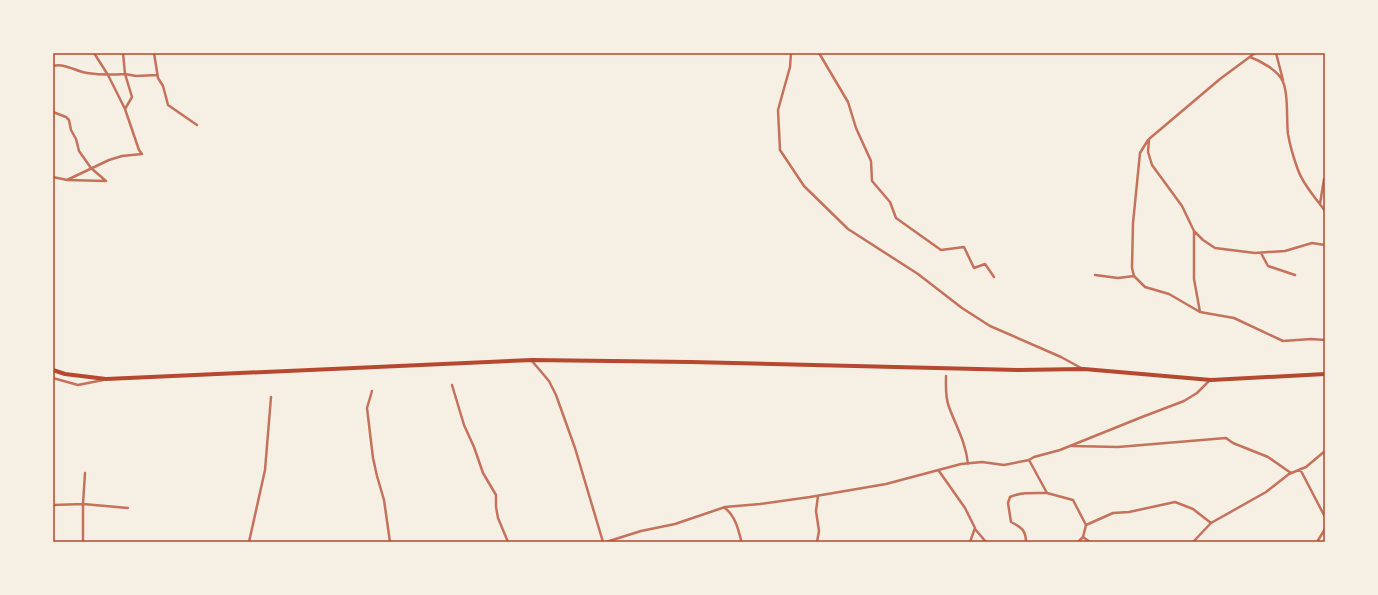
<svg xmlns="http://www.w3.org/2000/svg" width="1378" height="595" font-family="Signika,sans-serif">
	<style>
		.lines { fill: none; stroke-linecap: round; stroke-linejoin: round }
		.minor { stroke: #c5725c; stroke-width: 2.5 }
		.primary { stroke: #b5482f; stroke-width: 4 }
		.neatline { fill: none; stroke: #b5482f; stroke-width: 1.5 }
	</style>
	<rect width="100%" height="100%" fill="#f6efe4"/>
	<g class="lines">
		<path class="minor" d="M94 53 108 75 125 109 139 150 142 154
			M123 53 125 74 136 76 157 75
			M154 53 158 78 163 86 168 105 197 125
			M791 53 790 67 778 110 780 150 804 186 848 229 918 274 962 308 990 326 1061 357 1083 369
			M819 53 848 102 856 128 871 161 872 181 890 202 896 218 941 250 964 247 974 268 985 264 994 277
			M1276 53 1283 80
			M1250 57C1261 61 1279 71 1283 82 1289 95 1286 119 1288 134 1290 146 1294 159 1298 170 1303 185 1316 198 1325 211
			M53 66C65 63 75 71 87 73 100 75 112 75 125 74L132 97 125 109
			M53 112 66 117 69 120 71 130 76 139 79 151 91 168 106 181
			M53 177 67 180 106 181
			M67 180 109 160 122 156 142 154
			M1320 204 1324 179
			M1194 231 1182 206 1152 165 1148 152 1149 139 1220 79 1255 53
			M1261 253 1268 266 1295 275
			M1095 275 1118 278 1134 276 1145 287 1169 294 1200 312 1194 279V231L1203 240 1215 248 1255 253 1285 251 1312 243 1325 245
			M1134 276 1132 268 1133 223 1140 153 1148 140
			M1200 312 1234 318 1283 341 1311 339 1325 340
			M532 361 549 381 556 395 575 448 603 542
			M946 376C946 386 945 397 949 407 956 426 966 443 968 464
			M53 378 78 385 103 380
			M452 385 464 425 474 447 483 473 496 495V507L498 518 508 542
			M372 391 367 408 373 458 377 476 384 500 390 542
			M1072 446 1118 447 1226 438 1233 443 1268 457 1291 473
			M1029 460 1047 493 1073 500 1086 525
			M1300 469 1325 517
			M939 471 965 508 975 528 970 542
			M53 505 83 504 128 508
			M725 508C735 516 738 528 741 540L740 542
			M975 529 986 542
			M1083 537 1090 542
			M83 542V504L85 473
			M249 542 265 470 271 397
			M606 542 641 531 675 524 725 507 760 504 810 497 886 484 961 464 982 462 1004 465 1029 460 1034 457 1060 450 1142 417 1184 401 1197 393 1210 380
			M817 542 819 531 816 511 818 496
			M1026 542C1026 530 1021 527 1011 522L1008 503 1010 497C1021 492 1034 493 1047 493
			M1078 542 1083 537 1086 525 1113 513 1129 512 1175 502 1193 509 1211 523
			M1193 542 1211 523 1266 492 1289 474 1306 467 1325 451
			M1317 542 1325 529"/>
		<path class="primary" d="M53 370 65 374 106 379 532 360 691 362 1018 370 1084 369 1211 380 1325 374"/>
	</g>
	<rect width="1378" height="595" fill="none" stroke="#f6efe4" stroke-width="108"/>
	<rect x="54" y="54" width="1270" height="487" class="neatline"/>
</svg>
